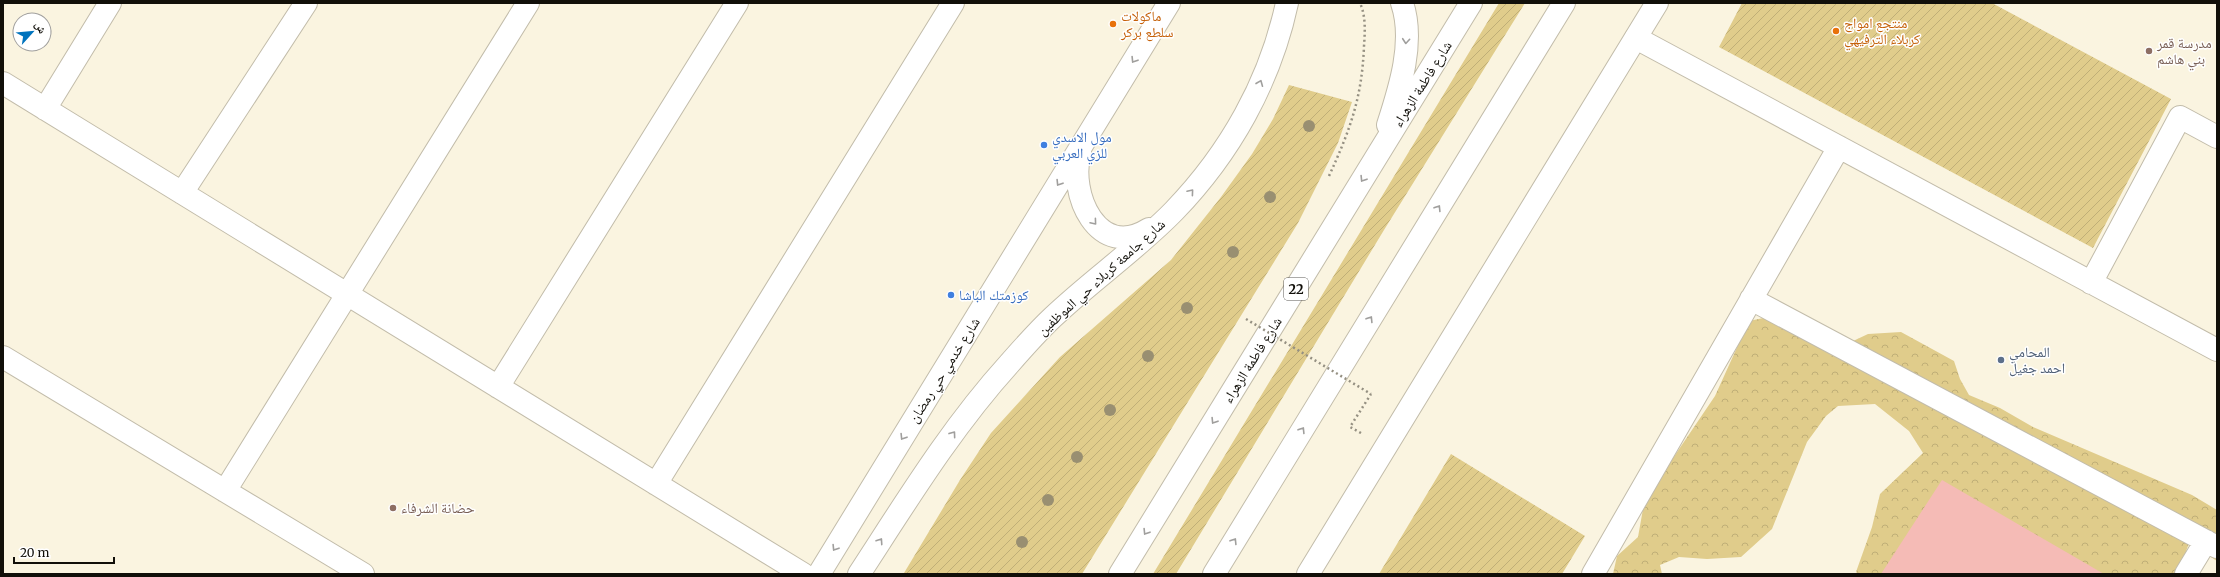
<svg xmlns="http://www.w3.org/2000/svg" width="2220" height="577" font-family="Merriweather,'Noto Naskh Arabic',serif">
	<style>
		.forest { fill: url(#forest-crowns) }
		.garden { fill: url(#garden-furrows) }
		.building { fill: #f5bbb6 }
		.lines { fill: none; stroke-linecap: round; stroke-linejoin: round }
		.minor-casing { stroke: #c2bcaa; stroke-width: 24 }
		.major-casing { stroke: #c2bcaa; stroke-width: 24 }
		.highway-casing { stroke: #c2bcaa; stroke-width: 24 }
		.path { stroke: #959082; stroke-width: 2.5; stroke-dasharray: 2 3; stroke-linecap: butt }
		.minor { stroke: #fff; stroke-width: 22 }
		.major { stroke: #fff; stroke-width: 22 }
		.highway { stroke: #fff; stroke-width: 22 }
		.path-bridge { stroke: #959082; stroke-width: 2.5; stroke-dasharray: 2 3; stroke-linecap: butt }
		.tree { fill: #998f71 }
		.oneway { stroke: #a09f9d }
		.food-dot { fill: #e8710a; stroke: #fff; stroke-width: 1.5 }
		.education-dot { fill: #8d6e63; stroke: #fff; stroke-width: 1.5 }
		.shop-dot { fill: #3f7fe0; stroke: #fff; stroke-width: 1.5 }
		.service-dot { fill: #5c6f8a; stroke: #fff; stroke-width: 1.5 }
		.labels { text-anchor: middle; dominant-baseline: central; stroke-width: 3; stroke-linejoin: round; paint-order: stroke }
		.shield { fill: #fff; stroke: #585753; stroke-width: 1 }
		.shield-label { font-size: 13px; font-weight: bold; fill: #110f09 }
		.food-label { font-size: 14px; fill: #c56008; stroke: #fff; text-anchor: start }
		.education-label { font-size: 14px; fill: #785e54; stroke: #fff; text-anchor: start }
		.street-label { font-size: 14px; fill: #110f09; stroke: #fff }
		.shop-label { font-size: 14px; fill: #366cbe; stroke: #fff; text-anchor: start }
		.service-label { font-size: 14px; fill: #4e5e75; stroke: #fff; text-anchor: start }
	</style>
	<defs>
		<pattern id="forest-crowns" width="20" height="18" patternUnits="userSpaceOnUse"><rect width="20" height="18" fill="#e0cc8b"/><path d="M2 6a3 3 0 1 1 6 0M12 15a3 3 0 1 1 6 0" fill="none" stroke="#bfae77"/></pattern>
		<pattern id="garden-furrows" width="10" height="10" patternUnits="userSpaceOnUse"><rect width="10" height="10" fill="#e0cc8b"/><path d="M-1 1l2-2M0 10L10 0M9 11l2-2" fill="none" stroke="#bfae77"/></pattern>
	</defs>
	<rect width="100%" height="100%" fill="#faf4e0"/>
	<path class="forest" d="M1768 317 1851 342 1868 334 1901 332 1954 361 1960 379 1969 395 2000 408 2033 427 2192 495 2217 510V561L2189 543 2178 574H1858L1856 572 1872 527 1880 494 1923 453 1909 431 1875 404 1838 406 1826 416 1807 442 1772 529 1741 557 1707 559 1679 557 1660 565 1662 574H1613L1617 556 1638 537 1643 509 1671 461 1715 396 1749 321Z"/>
	<path class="garden" d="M1499 3H1525L1384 230 1176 574H1153Z
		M1742 3H1992L2171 99 2093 248 1719 47Z
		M1289 85 1352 102 1338 143 1298 223 1082 574 904 573 960 480 991 433 1060 357 1171 260 1221 197 1252 154 1273 119Z
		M1451 454 1585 536 1562 574H1379Z"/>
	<path class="building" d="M1942 480 2104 574H1881Z"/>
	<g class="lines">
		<g class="minor-casing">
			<path id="minor" d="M1636 38 2217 350
				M3 83 803 574
				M45 109 110 3
				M182 193 306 3
				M2091 283 2180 117 2217 137
				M1751 299 2217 547
				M3 357 363 574
				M498 387 737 3
				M656 484 953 3
				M225 491 528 3
				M1593 574 1839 147
				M2186 574 2206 541"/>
		</g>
		<g class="major-casing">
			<path id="major" d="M1080 152C1068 194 1098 261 1149 229
				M819 574 1169 3
				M859 574C906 502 951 428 1009 364 1023 348 1038 331 1053 317 1092 280 1137 249 1174 211 1230 153 1270 82 1287 3
				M1308 574 1657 3"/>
		</g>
		<g class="highway-casing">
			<path id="highway" d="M1388 125C1400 88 1415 41 1402 3
				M1120 574 1471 3
				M1214 574 1564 3"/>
		</g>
		<path class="path" d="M1329 176C1350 130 1362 98 1364 46 1365 32 1366 16 1360 3
			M1361 433 1350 427 1371 394"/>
		<use href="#minor" class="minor"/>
		<use href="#major" class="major"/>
		<use href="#highway" class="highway"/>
		<path class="path-bridge" d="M1246 319 1371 394"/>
	</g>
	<g class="tree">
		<circle cx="1309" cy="126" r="6"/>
		<circle cx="1270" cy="197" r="6"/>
		<circle cx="1233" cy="252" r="6"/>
		<circle cx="1187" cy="308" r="6"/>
		<circle cx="1148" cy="356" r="6"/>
		<circle cx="1110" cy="410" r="6"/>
		<circle cx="1077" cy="457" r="6"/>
		<circle cx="1048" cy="500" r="6"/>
		<circle cx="1022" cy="542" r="6"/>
	</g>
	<defs><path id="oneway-chevron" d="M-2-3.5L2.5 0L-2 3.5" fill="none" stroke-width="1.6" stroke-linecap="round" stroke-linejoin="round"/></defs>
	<g class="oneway">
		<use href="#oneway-chevron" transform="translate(1406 41) rotate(95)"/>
		<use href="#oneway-chevron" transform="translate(1134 60) rotate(122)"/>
		<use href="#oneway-chevron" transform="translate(1260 83) rotate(-68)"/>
		<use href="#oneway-chevron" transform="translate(1363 179) rotate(122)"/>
		<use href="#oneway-chevron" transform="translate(1059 183) rotate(122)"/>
		<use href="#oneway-chevron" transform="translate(1191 192) rotate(-50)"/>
		<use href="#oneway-chevron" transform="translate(1438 208) rotate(-58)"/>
		<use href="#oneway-chevron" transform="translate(1094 222) rotate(50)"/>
		<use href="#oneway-chevron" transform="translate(1370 319) rotate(-58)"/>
		<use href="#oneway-chevron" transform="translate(1214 421) rotate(122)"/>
		<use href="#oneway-chevron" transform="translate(1302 430) rotate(-58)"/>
		<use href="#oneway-chevron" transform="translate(953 434) rotate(-54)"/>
		<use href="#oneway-chevron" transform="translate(903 437) rotate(122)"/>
		<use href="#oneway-chevron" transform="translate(1146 532) rotate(122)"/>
		<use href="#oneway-chevron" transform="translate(880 541) rotate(-56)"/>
		<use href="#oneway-chevron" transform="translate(1234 541) rotate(-58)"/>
		<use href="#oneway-chevron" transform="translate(835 548) rotate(122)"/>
	</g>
	<g class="food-dot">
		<circle cx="1113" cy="24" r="4"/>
		<circle cx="1836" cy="31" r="4"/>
	</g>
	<g class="education-dot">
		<circle cx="2149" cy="51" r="4"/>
		<circle cx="393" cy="508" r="4"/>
	</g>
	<g class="shop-dot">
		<circle cx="1044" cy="145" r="4"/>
		<circle cx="951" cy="295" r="4"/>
	</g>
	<circle class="service-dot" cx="2001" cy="360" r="4"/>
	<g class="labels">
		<rect class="shield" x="1284" y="278" width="24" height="22" rx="3"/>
		<g class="shield-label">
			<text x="1296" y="289">22</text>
		</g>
		<g class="food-label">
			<text x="1121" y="16">ماكولات<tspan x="1121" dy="16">سلطع بركر</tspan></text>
			<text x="1844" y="23">منتجع امواج<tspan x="1844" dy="16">كربلاء الترفيهي</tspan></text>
		</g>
		<g class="education-label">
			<text x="2157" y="43">مدرسة قمر<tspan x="2157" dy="16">بني هاشم</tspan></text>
			<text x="401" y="508">حضانة الشرفاء</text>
		</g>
		<g class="street-label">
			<text transform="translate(1422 84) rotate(-58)">شارع فاطمة الزهراء</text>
			<text transform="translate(1101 277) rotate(-42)">شارع جامعة كربلاء حي الموظفين</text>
			<text transform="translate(1252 360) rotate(-58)">شارع فاطمة الزهراء</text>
			<text transform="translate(944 370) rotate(-58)">شارع خدمي حي رمضان</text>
		</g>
		<g class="shop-label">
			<text x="1052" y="137">مول الاسدي<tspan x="1052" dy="16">للزي العربي</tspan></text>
			<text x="959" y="295">كوزمتك الباشا</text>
		</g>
		<g class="service-label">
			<text x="2009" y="352">المحامي<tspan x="2009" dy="16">احمد جغيل</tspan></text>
		</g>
	</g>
	<rect width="2220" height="577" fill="none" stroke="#110f09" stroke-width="8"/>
	<g transform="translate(32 32) rotate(63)"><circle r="19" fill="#ffffff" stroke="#a09f9d"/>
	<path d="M0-3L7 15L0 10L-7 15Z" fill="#0073bd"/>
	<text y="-6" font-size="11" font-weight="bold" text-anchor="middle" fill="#110f09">ش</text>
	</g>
	<path d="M14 557v6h100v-6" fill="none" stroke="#110f09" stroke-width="2"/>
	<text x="20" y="557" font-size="12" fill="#110f09" stroke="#ffffff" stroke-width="3" paint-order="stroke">20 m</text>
</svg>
